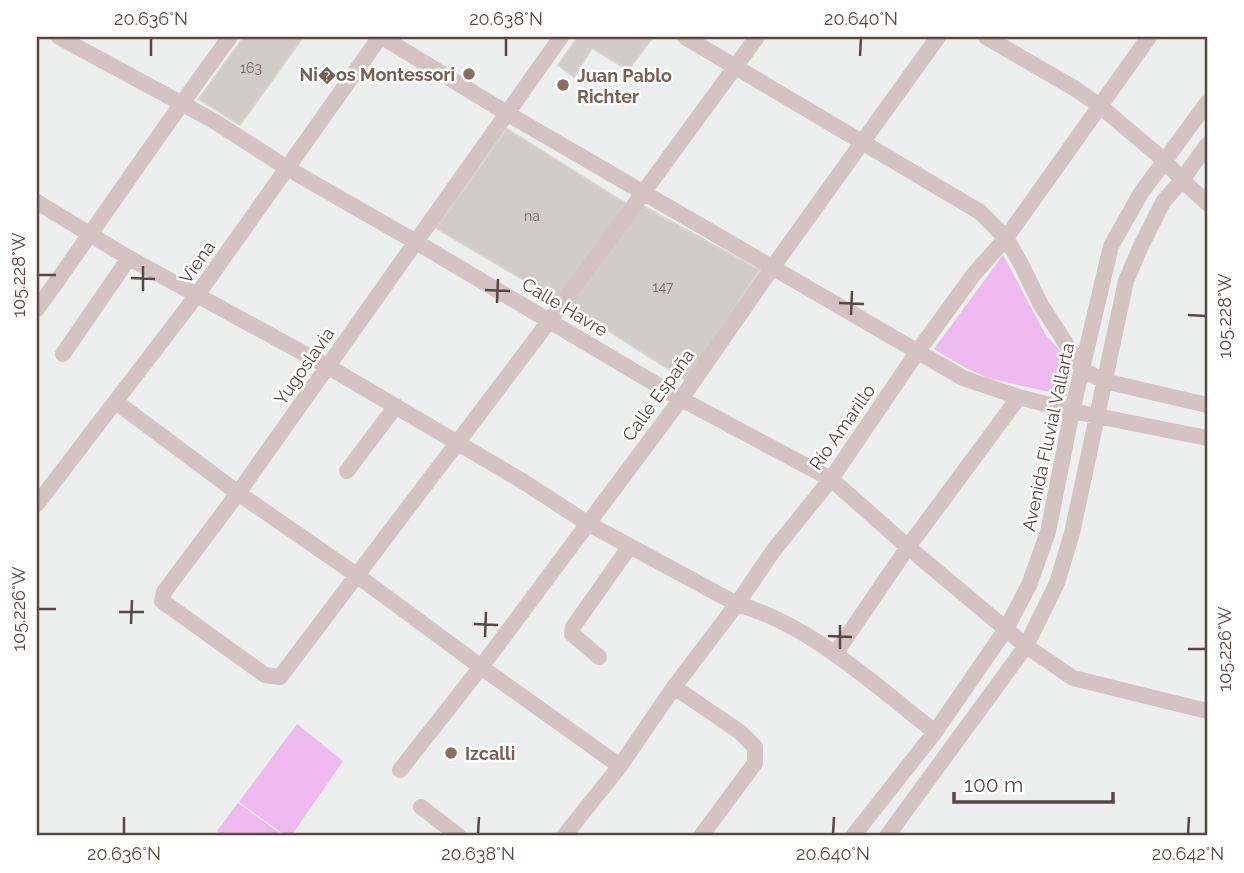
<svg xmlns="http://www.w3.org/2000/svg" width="1244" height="873" font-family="Raleway,sans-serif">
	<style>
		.green { fill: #edb9ee }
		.building { fill: #d1cbc9; stroke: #d8d2d0; stroke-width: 2 }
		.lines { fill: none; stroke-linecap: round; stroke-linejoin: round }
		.minor { stroke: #d4c3c2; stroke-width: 16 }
		.ticks { fill: none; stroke: #5a4645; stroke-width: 2.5 }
		.education-dot { fill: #8d6e63; stroke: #fff; stroke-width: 2.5 }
		.labels { text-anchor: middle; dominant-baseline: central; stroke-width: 5; stroke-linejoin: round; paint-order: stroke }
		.number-label { font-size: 14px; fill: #786766 }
		.education-label { font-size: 18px; font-weight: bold; fill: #785e54; stroke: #fff; text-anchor: start }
		.street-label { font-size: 18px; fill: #5a4645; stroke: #fff }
		.neatline { fill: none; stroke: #5a4645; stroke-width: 2.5 }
		.ticks-label { font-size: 18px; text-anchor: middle; fill: #5a4645 }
	</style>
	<rect width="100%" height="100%" fill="#ecefee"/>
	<path class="green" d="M1003 255 1045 334 1071 364 1067 396 988 378 964 367 934 349Z
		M297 724 343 761 291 836H286L239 802Z
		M238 803 284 836H223L217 831Z"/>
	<path class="building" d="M244 37H303L240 125 199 99Z
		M578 37H653L628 70 592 48 574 77 558 65Z
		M507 129 628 205 556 299 436 228Z
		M641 205 759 270 688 381 566 304Z"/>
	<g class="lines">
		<path class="minor" d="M59 37 214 121 287 168 416 242 681 399 831 479 908 547 1026 646 1073 678 1207 711
			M382 37 508 114 963 378 1019 397 1072 411 1207 438
			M561 37 238 493 164 592 162 601 265 675 280 677 550 320 757 37
			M685 37 980 212 1006 238 1021 264 1041 305 1083 370 1104 381 1207 405
			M986 37 1074 88 1100 106 1165 161 1182 180 1207 203
			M37 202 129 258 327 366 524 482 587 523 737 604C811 625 875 685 935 732
			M37 309C102 219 164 126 230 37
			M63 354 129 258
			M116 402 238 493 358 576 481 667 620 766
			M347 471 396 406
			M37 504 197 295 380 37
			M835 654 908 547 1019 397
			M599 657 572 634 573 627 630 546
			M674 687 740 732 755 747V763L701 836
			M400 770 481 667 681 399 772 268 938 37
			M421 807 459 836
			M564 836 620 766 674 687 737 604 773 551 831 479 918 351 974 274 1006 238 1149 37
			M853 836 935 732 1006 629 1029 585 1048 532 1072 411 1111 246 1141 193 1207 103
			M887 836 1026 646 1057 583 1072 533 1126 281 1140 248 1163 202 1182 180 1207 145"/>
	</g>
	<path class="ticks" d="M151 56V38M506 56V38M860 56 861 38M38 275H56M131 278 155 279M485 290 510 291M143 291V266M497 303 498 279M839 303 864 304M851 315 852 291M1188 315 1206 316M38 609H56M119 612H144M131 624 132 600M474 624 498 625M828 636 852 637M485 637 486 612M840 649V625M1188 649H1206M124 834V817M478 834 479 817M833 834 834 817M1188 834 1189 817"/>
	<g class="education-dot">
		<circle cx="469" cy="74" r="7"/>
		<circle cx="563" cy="85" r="7"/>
		<circle cx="451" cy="753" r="7"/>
	</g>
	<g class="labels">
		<g class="number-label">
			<text x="251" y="68">163</text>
			<text x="532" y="216">na</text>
			<text x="663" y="287">147</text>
		</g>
		<g class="education-label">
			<text x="455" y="74" text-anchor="end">Ni�os Montessori</text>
			<text x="577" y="75">Juan Pablo<tspan x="577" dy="21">Richter</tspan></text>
			<text x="465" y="753">Izcalli</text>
		</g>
		<g class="street-label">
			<text transform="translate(197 262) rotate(-55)">Viena</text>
			<text transform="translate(565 307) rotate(31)">Calle Havre</text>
			<text transform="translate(304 366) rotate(-55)">Yugoslavia</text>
			<text transform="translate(658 395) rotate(-54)">Calle España</text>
			<text transform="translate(842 427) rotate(-55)">Río Amarillo</text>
			<text transform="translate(1048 437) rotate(-78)">Avenida Fluvial Vallarta</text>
		</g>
	</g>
	<rect width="1244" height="873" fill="none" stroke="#ffffff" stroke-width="77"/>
	<path d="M954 792v10h159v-10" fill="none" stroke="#5a4645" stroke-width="3.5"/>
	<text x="964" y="792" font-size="21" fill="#5a4645" stroke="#ffffff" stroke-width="5" paint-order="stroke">100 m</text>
	<rect x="38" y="38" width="1168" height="796" class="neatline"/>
	<g class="ticks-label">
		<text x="151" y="25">20.636°N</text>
		<text x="506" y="25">20.638°N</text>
		<text x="861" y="25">20.640°N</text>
		<text transform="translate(19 275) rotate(-90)" y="6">105.228°W</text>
		<text transform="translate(1225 316) rotate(-90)" y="6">105.228°W</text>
		<text transform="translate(19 609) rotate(-90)" y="6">105.226°W</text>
		<text transform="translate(1225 649) rotate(-90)" y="6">105.226°W</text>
		<text x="124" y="860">20.636°N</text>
		<text x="478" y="860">20.638°N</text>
		<text x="833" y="860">20.640°N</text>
		<text x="1188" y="860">20.642°N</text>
	</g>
</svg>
